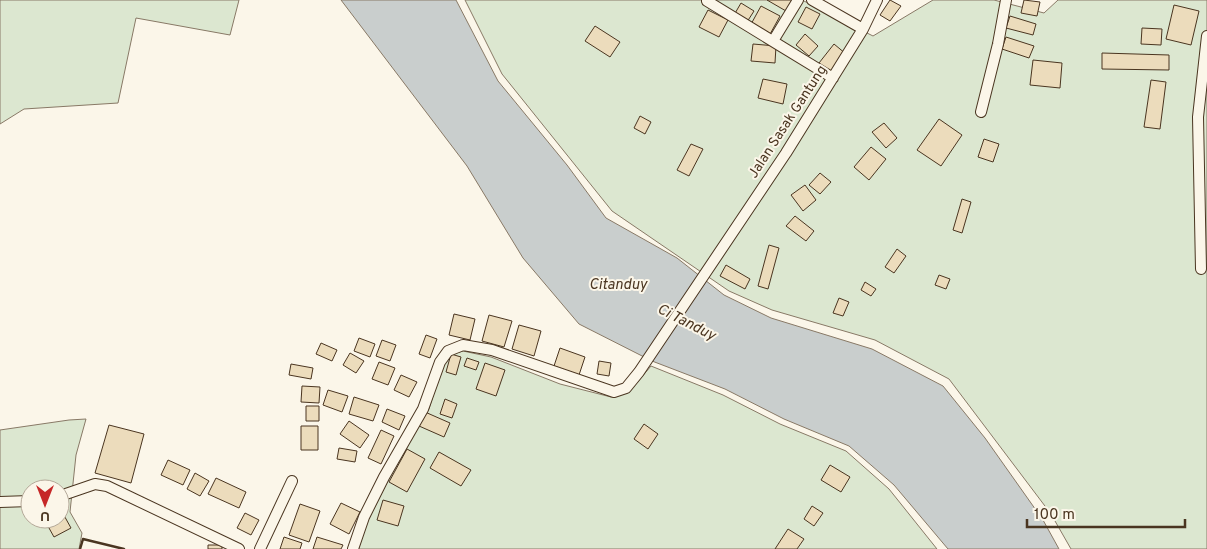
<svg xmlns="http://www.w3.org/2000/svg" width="1207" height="549" font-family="Overpass,sans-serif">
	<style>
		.green { fill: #dce7d0; stroke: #887966; fill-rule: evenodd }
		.water { fill: #c9cecd; stroke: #887966 }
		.building { fill: #ecdcbc; stroke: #4a3520 }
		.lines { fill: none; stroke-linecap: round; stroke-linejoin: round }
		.street-casing { stroke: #4a3520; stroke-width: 12 }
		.street { stroke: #fbf6e9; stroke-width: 10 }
		.wall { stroke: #4a3520; stroke-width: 2.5 }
		.labels { text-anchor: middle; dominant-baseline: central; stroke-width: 4; stroke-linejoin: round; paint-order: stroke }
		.street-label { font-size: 14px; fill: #4a3520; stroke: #fbf6e9 }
		.water-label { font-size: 15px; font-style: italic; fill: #4a3520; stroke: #fbf6e9 }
	</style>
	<rect width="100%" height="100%" fill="#fbf6e9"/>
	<path class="green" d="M0 0H239L230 35 136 18 118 103 24 109 0 124Z
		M465 0H802L873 36 933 0H994L1044 13 1058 0H1207V549H1071L1051 514 949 379 875 340 772 310 729 291 612 211 502 74Z
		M463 351 491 357 560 384 611 397 629 392 651 366 723 395 780 424 846 451 889 489 937 549H356L367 519 386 479 429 409 442 366 449 355Z
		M86 419 76 455 70 512 82 533 79 549H0V430L69 420ZM30 489H60V519H30Z"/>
	<path class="water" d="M341 0H456L498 81 567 165 606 218 677 258 724 295 771 318 872 349 943 386 985 438 1043 520 1059 549H948L894 485 849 446 784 419 725 389 652 361 579 324 523 258 467 166Z"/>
	<path class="building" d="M767 0H792L786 11Z
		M890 0 901 6 890 21 880 15Z
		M1024 0 1040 2 1037 16 1021 13Z
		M741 3 754 11 747 22 734 15Z
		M1174 5 1199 11 1191 45 1166 39Z
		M761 6 780 16 769 36 750 26Z
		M806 7 820 14 812 29 798 22Z
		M708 10 728 20 719 37 699 27Z
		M1010 16 1036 24 1033 35 1006 28Z
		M595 26 620 42 610 57 585 41Z
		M1142 28 1162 29 1161 45 1141 44Z
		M805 34 818 46 809 56 796 45Z
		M1006 37 1034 46 1029 58 1002 49Z
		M753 44 776 46 775 63 751 61Z
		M834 44 846 54 832 73 819 63Z
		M1102 53 1169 55V70L1102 69Z
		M1033 60 1062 63 1060 88 1030 85Z
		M763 79 787 84 783 104 758 98Z
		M1151 80 1166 82 1160 129 1144 127Z
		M640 116 651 122 645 134 634 128Z
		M939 119 962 135 941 166 917 150Z
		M884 123 897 138 886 148 872 132Z
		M984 139 999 144 993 162 978 157Z
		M691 144 703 149 689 176 677 170Z
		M871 147 886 159 869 180 854 167Z
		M820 173 831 182 820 194 809 185Z
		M805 185 816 200 803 211 791 195Z
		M962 199 971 202 962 233 953 230Z
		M795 216 814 231 806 241 786 226Z
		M769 245 779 248 768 289 758 286Z
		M897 249 906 256 894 273 885 267Z
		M726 265 750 279 745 289 720 276Z
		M939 275 950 279 946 289 935 285Z
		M865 282 876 289 871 296 861 290Z
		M839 298 849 302 843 316 833 313Z
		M454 314 475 319 470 340 449 335Z
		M489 315 512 321 504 347 482 341Z
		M519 325 541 331 534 356 512 349Z
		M426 335 437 339 430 358 419 354Z
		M359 338 375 344 370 357 354 351Z
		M382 340 396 345 390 361 376 356Z
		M321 343 337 350 332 361 316 354Z
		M560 348 585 357 579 375 554 366Z
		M350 353 364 361 356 373 343 365Z
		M451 354 461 357 456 375 446 372Z
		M467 358 479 362 476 370 464 366Z
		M599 361 611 363 609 376 597 374Z
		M379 362 395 368 388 385 372 379Z
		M485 363 505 370 496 396 476 389Z
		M291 364 313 368 311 379 289 375Z
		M401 375 417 382 409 397 394 390Z
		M302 386 320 387 319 403 301 402Z
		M328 390 348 396 342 412 323 405Z
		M354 397 379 405 373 421 349 414Z
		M445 399 457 404 452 418 440 414Z
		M306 406H319V421H306Z
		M387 409 405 416 399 430 382 422Z
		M425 412 450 423 444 437 419 426Z
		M349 421 369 435 360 448 340 434Z
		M644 424 658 434 648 449 634 439Z
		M109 425 144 434 131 483 95 473Z
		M301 426H318V450H301Z
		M381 430 394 436 381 464 368 458Z
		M339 448 357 451 355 462 337 459Z
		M407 449 425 459 407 492 389 482Z
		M439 452 471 470 461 486 430 468Z
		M168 460 190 470 183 485 161 475Z
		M830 465 850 477 841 492 821 480Z
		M195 473 209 481 200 496 187 489Z
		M216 478 246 492 239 508 208 494Z
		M383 500 404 506 398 526 377 520Z
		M341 503 360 512 349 534 330 524Z
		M300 504 320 511 309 542 289 535Z
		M812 506 823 513 814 526 804 519Z
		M61 510 71 528 54 537 44 519H60Z
		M245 513 259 520 251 535 237 528Z
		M788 529 804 539 797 549H775Z
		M284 537 302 543 300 549H280Z
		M317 537 343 545 341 549H313Z
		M208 545H222V549H208Z"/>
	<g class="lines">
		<g class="street-casing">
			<path id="street" d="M812 0 863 29
				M707 1 833 78
				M773 41 798 0
				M981 112 998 44 1006 0
				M1201 269 1198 117 1207 36
				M60 496 95 484 107 486 239 549
				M0 502 30 501
				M260 549 292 481
				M353 549 364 517 384 477 423 409 440 362 448 351 463 345 492 350 614 392 626 388 639 372 786 153 863 29 877 0"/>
		</g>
		<use href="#street" class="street"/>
		<path class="wall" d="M80 549 83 539 124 549"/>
	</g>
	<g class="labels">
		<g class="street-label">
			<text transform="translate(788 122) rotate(-57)">Jalan Sasak Gantung</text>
		</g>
		<g class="water-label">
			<text x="618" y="285">Citanduy</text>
			<text transform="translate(686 323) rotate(27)">Ci Tanduy</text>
		</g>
	</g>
	<g transform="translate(45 504) rotate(180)"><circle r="24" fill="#fbf6e9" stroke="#b4a999"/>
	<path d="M0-4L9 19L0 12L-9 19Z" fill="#c62828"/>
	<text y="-8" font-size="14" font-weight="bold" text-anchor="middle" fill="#4a3520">U</text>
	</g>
	<path d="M1027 519v8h158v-8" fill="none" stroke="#4a3520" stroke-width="2.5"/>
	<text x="1034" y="519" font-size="15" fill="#4a3520" stroke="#fbf6e9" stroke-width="4" paint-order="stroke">100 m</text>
</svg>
